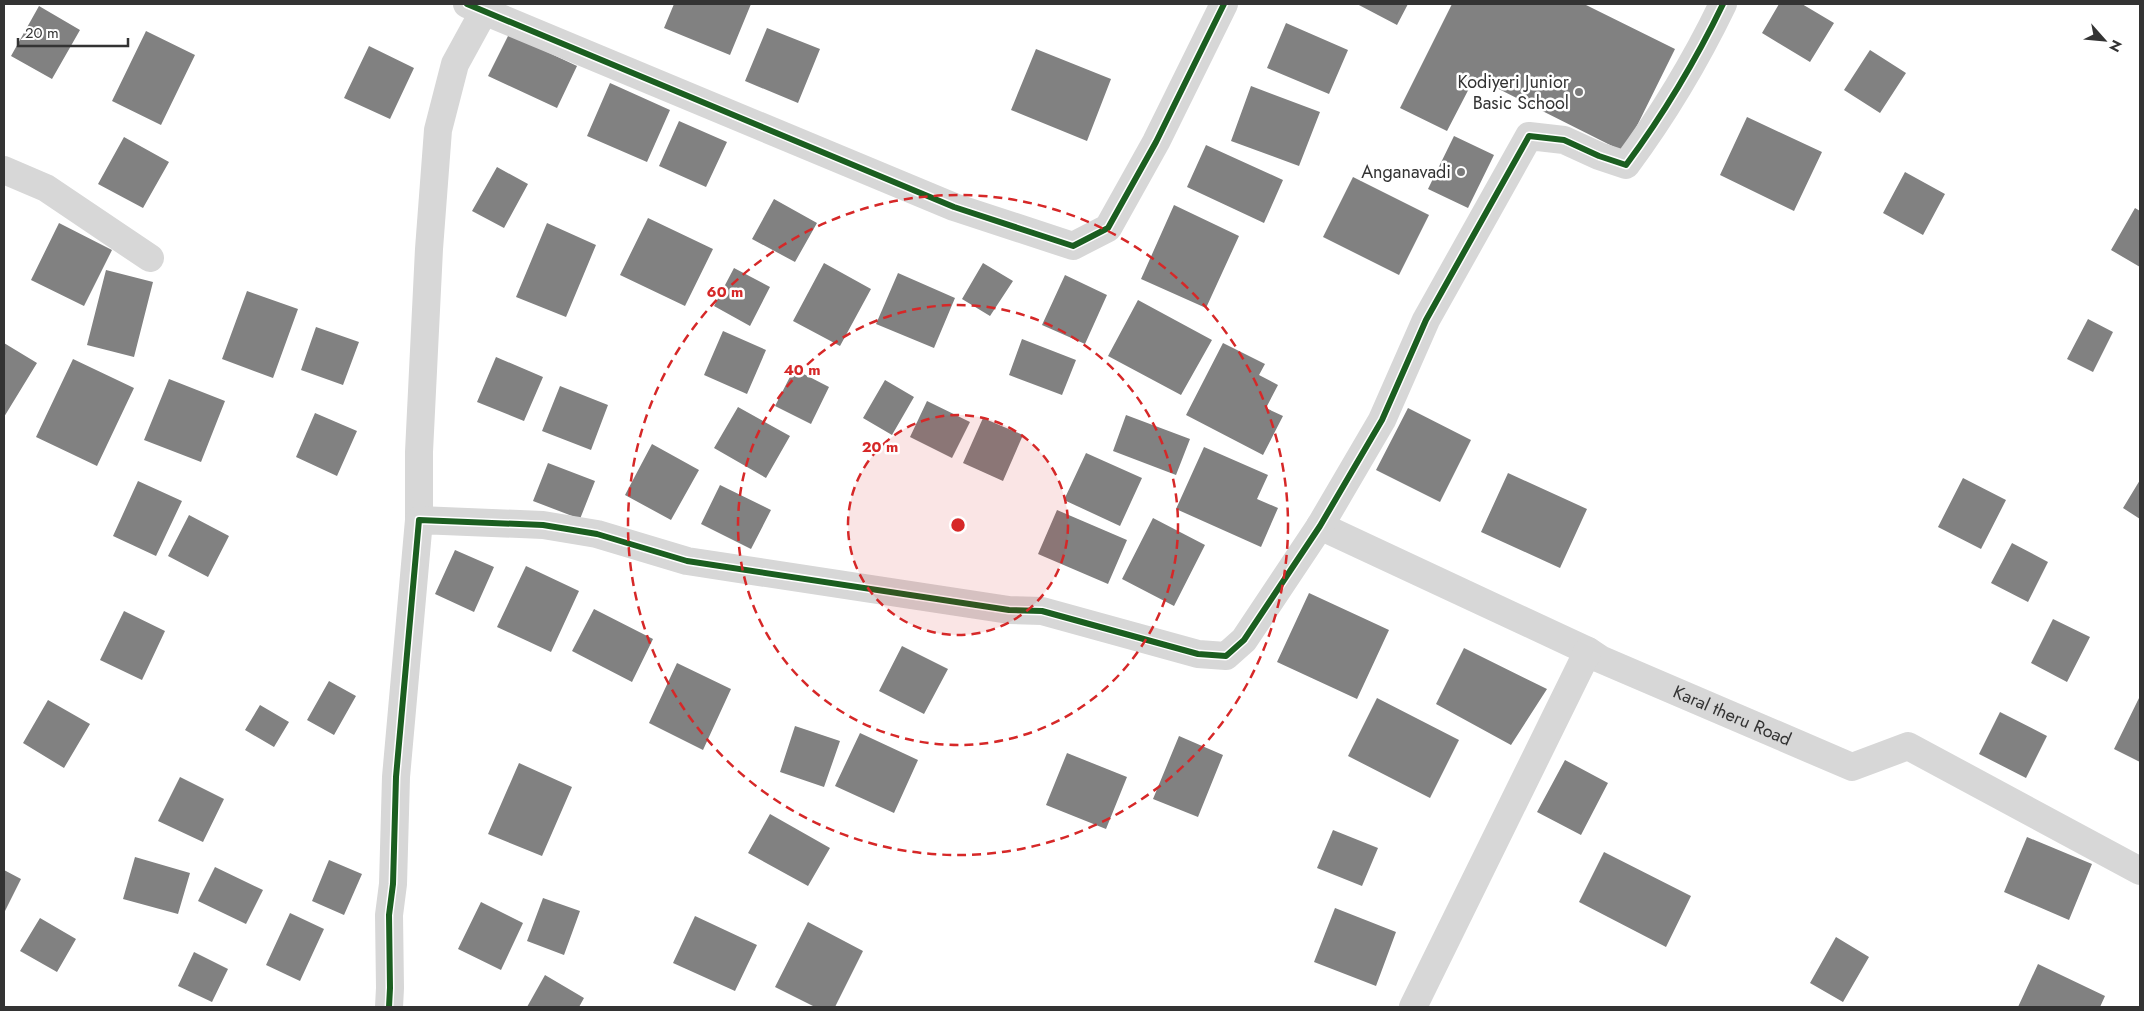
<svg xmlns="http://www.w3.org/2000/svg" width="2144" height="1011" font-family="Jost,sans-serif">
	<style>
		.building { fill: #818181 }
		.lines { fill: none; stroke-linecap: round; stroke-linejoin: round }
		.street { stroke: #d7d7d7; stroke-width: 28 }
		.cycleway-casing { stroke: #fff; stroke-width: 9 }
		.cycleway { stroke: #1b5e20; stroke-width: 6 }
		.ring { fill: none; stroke: #d62828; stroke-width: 2.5; stroke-dasharray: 9 6 }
		.poi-dot { fill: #7a7a7a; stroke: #fff; stroke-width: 2 }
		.labels { text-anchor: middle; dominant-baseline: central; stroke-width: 5; stroke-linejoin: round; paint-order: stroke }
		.poi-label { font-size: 18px; fill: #333; stroke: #fff; text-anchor: end }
		.street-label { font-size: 18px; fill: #333; stroke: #fff }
		.centre { fill: #d62828; stroke: #fff; stroke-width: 2.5 }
		.ring-label { font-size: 15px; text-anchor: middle; font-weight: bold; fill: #d62828; stroke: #fff; stroke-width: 5; stroke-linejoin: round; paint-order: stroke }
	</style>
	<rect width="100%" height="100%" fill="#fff"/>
	<path class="building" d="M674 4H751L730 55 664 28Z
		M1357 4H1408L1397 25Z
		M1452 4H1584L1675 49 1624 152 1475 77 1447 131 1400 108Z
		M1779 4H1802L1834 23 1810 62 1762 33Z
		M39 6 80 30 52 79 11 56Z
		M1286 23 1348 50 1329 94 1267 68Z
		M767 28 820 49 798 103 745 81Z
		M146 31 195 55 161 125 112 101Z
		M509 34 577 66 557 108 488 76Z
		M369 46 414 68 390 119 344 98Z
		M1036 49 1111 79 1087 141 1011 110Z
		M1870 50 1906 73 1880 113 1844 90Z
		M610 83 670 110 647 162 587 136Z
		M1251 86 1320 112 1299 166 1231 141Z
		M1747 117 1822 152 1794 211 1720 175Z
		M679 121 727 142 706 187 659 166Z
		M1454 136 1494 155 1468 208 1428 189Z
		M124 137 169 162 143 208 98 184Z
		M1206 145 1283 180 1264 223 1187 187Z
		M497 167 528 184 504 228 472 211Z
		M1905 172 1945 194 1923 235 1883 213Z
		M1353 177 1429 215 1399 275 1323 237Z
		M774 199 817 223 795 262 752 239Z
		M1174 205 1239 236 1206 308 1141 279Z
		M2135 208 2140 211V267L2111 250Z
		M648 218 713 249 685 306 620 275Z
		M59 223 112 250 84 306 31 280Z
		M547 223 596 245 566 317 516 297Z
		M824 263 871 289 840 346 793 321Z
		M983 263 1013 281 990 316 962 299Z
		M734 268 770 287 750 326 714 306Z
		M106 270 153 282 134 357 87 345Z
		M898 273 955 298 934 348 876 324Z
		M1065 275 1107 295 1085 344 1042 325Z
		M247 291 298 309 273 378 222 359Z
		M1138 300 1212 340 1181 395 1108 356Z
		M2088 319 2113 332 2093 372 2067 359Z
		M316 327 359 342 343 385 301 370Z
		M723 331 766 350 747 394 704 375Z
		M1022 339 1076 360 1062 395 1009 375Z
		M4 343 37 363 4 417Z
		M1223 343 1265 364 1259 375 1278 385 1266 408 1283 416 1263 455 1186 415Z
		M496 357 543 377 524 421 477 402Z
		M73 359 134 388 97 466 36 437Z
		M794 369 829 387 811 424 775 406Z
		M169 379 225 401 201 462 144 440Z
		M885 380 914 397 892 435 863 418Z
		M560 386 608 405 591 450 542 431Z
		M927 401 970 422 952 458 910 437Z
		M738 407 790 436 766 478 714 448Z
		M1408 408 1471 440 1440 502 1376 470Z
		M315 413 357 431 337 476 296 457Z
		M1126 415 1190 439 1176 475 1113 451Z
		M983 418 1023 435 1003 481 963 463Z
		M652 444 699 470 671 520 625 495Z
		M1204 447 1268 475 1257 499 1278 508 1261 547 1176 509Z
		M1086 453 1142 478 1120 526 1064 500Z
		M548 463 595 481 580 519 533 501Z
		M1508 473 1587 509 1560 568 1481 532Z
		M1963 478 2006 500 1981 549 1938 527Z
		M2140 480V519L2123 508Z
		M138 481 182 501 156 556 113 536Z
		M720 485 771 510 751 549 701 524Z
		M1057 510 1127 540 1108 584 1038 554Z
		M189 515 229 536 208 577 168 556Z
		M1153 518 1205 545 1174 606 1122 579Z
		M2012 543 2048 562 2028 602 1991 583Z
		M455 550 494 567 474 612 435 594Z
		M526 566 579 591 551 652 497 627Z
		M1309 593 1389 630 1357 699 1277 662Z
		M594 609 653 639 632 682 572 651Z
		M124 611 165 631 142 680 100 660Z
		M2053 619 2090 637 2067 682 2031 663Z
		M902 646 948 669 924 714 879 691Z
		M1464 648 1547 689 1511 745 1436 704Z
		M677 663 731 689 703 750 649 723Z
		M329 681 356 696 334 735 307 720Z
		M2140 696V762L2114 749Z
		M1377 698 1459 740 1430 798 1348 756Z
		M48 700 90 724 64 768 23 743Z
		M260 705 289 722 274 747 245 730Z
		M2000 712 2047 736 2026 778 1979 754Z
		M795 726 840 741 824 787 780 772Z
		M860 733 918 760 894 813 835 786Z
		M1179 736 1223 755 1198 817 1153 799Z
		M1067 753 1127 777 1106 829 1046 805Z
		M1565 760 1608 783 1581 835 1537 812Z
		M519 763 572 787 542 856 488 834Z
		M180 777 224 799 203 842 158 821Z
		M770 814 830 848 808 886 748 853Z
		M1333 830 1378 848 1362 886 1317 868Z
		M2027 837 2092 864 2069 920 2004 892Z
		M1604 852 1691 896 1666 947 1579 902Z
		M135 857 190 873 178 914 123 899Z
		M329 860 362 874 344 915 312 901Z
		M215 867 263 890 246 924 198 901Z
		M4 870 21 879 4 913Z
		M543 898 580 911 564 955 527 941Z
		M481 902 523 923 501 970 458 949Z
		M1335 908 1396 932 1376 986 1314 962Z
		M290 913 324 929 300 981 266 965Z
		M695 916 757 945 735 991 673 963Z
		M40 918 76 939 57 972 20 951Z
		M808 922 863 951 835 1007H815L775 987Z
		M1836 937 1869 957 1843 1002 1810 983Z
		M194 952 228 969 212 1002 178 986Z
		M2038 964 2105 996 2100 1007H2018Z
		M545 975 584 998 579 1007H527Z"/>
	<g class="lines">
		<g class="street">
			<path d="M467 4 954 207 1073 246 1108 228 1156 142 1224 4"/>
			<path d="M4 170 46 188 150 258"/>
			<path d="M419 520V452L429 249 438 130 455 64 484 11"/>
			<path id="s1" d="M1320 526 1588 651 1600 659 1852 767 1908 746 2140 871"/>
			<path d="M389 1007 390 988 389 915 393 884 396 777 419 520 543 525 597 534 687 561 1009 610 1042 611 1198 654 1226 656 1244 640 1320 526 1382 420 1426 320 1529 136 1564 140 1599 156 1626 165C1663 115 1696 60 1723 4"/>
			<path d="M1413 1007 1588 651"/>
		</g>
		<g class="cycleway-casing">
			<path id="cycleway" d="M467 4 954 207 1073 246 1108 228 1156 142 1224 4
				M389 1007 390 988 389 915 393 884 396 777 419 520 543 525 597 534 687 561 1009 610 1042 611 1198 654 1226 656 1244 640 1320 526 1382 420 1426 320 1529 136 1564 140 1599 156 1626 165C1663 115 1696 60 1723 4"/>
		</g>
		<use href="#cycleway" class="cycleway"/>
	</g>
	<circle cx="958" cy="525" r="110" fill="#d62828" fill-opacity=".12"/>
	<g class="ring">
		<circle cx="958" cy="525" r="110"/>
		<circle cx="958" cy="525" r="220"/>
		<circle cx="958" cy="525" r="330"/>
	</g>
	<g class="poi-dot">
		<circle cx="1579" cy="92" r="5"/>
		<circle cx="1461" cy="172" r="5"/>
	</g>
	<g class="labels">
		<g class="poi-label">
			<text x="1569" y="82">Kodiyeri Junior<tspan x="1569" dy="21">Basic School</tspan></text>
			<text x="1451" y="172">Anganavadi</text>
		</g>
		<g class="street-label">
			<text stroke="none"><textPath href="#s1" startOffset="454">Karal theru Road</textPath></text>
		</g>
	</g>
	<circle cx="958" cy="525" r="8" class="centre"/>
	<g class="ring-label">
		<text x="725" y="297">60 m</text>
		<text x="802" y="375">40 m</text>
		<text x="880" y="452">20 m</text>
	</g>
	<rect width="2144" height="1011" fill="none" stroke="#333333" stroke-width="10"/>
	<g transform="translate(2104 40) rotate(117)" stroke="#ffffff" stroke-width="4" paint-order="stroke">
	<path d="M0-4L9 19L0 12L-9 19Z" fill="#333333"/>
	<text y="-8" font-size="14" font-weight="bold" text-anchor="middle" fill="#333333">N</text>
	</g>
	<path d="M18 38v8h110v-8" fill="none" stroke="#333333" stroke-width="2.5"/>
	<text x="25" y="38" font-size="15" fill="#333333" stroke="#ffffff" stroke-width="4" paint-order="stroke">20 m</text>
</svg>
